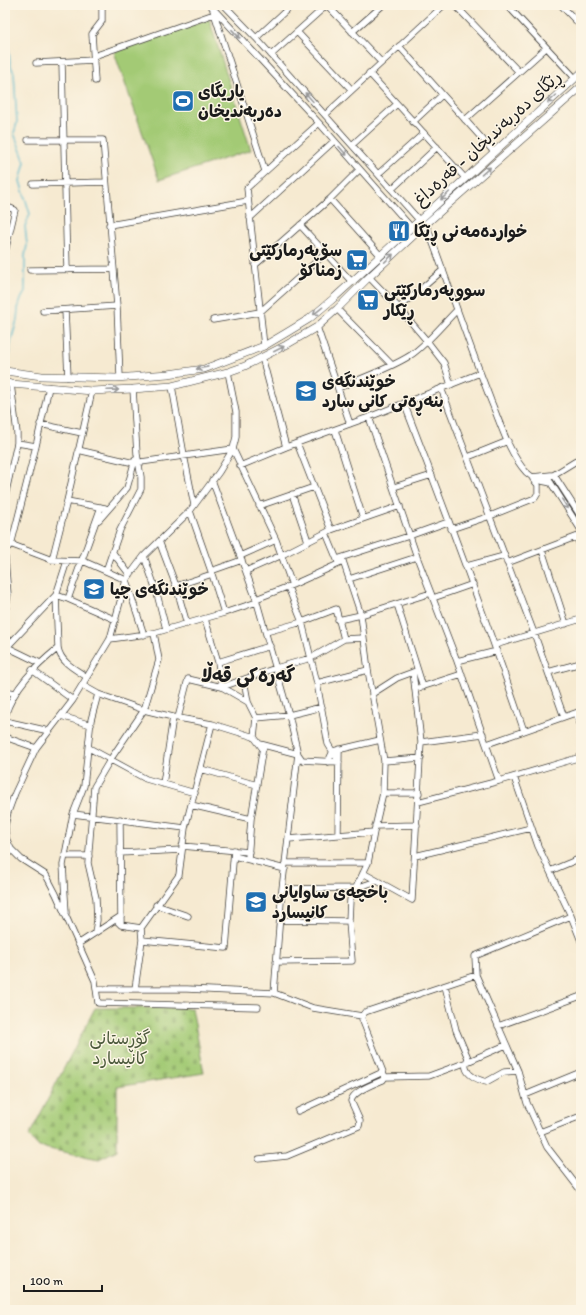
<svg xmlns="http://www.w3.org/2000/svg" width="586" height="1315" font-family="Itim,'Playpen Sans Arabic',sans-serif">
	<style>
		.grass { fill: #a3ca75; stroke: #607348 }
		.cemetery { fill: url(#cemetery-stones); stroke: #607348 }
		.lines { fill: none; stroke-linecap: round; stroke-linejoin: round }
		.stream { stroke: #4db5cb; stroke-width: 1.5 }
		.minor-casing { stroke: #3d3b37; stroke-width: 7 }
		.major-casing { stroke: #3d3b37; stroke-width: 8 }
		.minor { stroke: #fff; stroke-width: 5.5 }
		.major { stroke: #fff; stroke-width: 7 }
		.oneway { stroke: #999 }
		.labels { text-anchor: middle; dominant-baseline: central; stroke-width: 3; stroke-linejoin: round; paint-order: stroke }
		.poi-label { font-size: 17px; font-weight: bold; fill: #1c1c1c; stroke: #fcf5e5; text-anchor: start }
		.street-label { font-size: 17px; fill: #1c1c1c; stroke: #fcf5e5 }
		.park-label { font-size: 17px; fill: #4b593b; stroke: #fcf5e5 }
		.quarter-label { font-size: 19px; font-weight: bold; fill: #1c1c1c; stroke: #fcf5e5 }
	</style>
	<defs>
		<pattern id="cemetery-stones" width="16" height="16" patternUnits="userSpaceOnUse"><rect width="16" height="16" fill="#a3ca75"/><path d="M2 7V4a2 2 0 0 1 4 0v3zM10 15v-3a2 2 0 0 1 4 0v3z" fill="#8cad65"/></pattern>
	</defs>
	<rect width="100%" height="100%" fill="#fcf5e5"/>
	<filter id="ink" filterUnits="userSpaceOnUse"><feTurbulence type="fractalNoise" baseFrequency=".025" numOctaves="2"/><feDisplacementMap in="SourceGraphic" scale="8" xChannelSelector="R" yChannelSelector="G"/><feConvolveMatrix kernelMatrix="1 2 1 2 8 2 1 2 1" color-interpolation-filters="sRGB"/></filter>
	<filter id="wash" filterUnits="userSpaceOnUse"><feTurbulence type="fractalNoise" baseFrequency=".012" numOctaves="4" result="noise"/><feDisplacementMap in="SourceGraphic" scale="16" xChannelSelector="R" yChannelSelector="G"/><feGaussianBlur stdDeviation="0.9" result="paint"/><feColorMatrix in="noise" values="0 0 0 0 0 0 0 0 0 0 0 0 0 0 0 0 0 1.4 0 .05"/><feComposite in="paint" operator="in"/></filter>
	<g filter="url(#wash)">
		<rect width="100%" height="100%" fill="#f6ead1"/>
		<path class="grass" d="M209 19 251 150 159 180 114 52Z"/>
		<path class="cemetery" d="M95 1008H192L204 1073 117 1087V1150L99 1159 39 1147 29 1136Z"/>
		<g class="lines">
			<path class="stream" d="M5 18V28
				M5 38 9 51 10 64 14 73 17 123 14 133 25 162 20 181 30 214 25 226 27 245 25 256V292L20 301 18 309 17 320 11 341 9 355"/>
		</g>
	</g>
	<g filter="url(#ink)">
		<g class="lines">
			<g class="minor-casing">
				<path id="minor" d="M210 5 319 123 411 227
					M224 5 256 38 419 220
					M327 5 381 62
					M455 5 519 72
					M507 5 575 78
					M561 5 581 26
					M213 10 265 171
					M297 32 351 89
					M352 32 383 5
					M256 38 292 5
					M399 46 494 152
					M271 55 327 5
					M94 56 217 13
					M62 62 67 270
					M36 63 94 60
					M369 73 465 178
					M95 81 92 34 102 21V5
					M325 115 444 5
					M465 120 546 48
					M413 122 442 95
					M28 140H103L117 306 120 377
					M352 145 397 104
					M378 174 424 133
					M33 184 105 182
					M392 189 437 147
					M330 199 380 255
					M5 206 15 210 5 252
					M250 218 334 141
					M426 224C448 283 468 342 491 401 501 425 509 453 526 472 533 479 541 481 551 483
					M109 225 248 201
					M300 225 351 281
					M255 265 330 199 359 170
					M30 270 113 269
					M369 277 399 308 427 341 444 363 451 385
					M399 308 443 270
					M337 309 392 365
					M65 310 68 377
					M43 311 117 306
					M213 320 260 312 326 253
					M317 327 350 424
					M264 346 247 188 319 123
					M262 357 286 447
					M172 386 184 455 194 505
					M338 388C362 378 389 369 411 355 428 343 442 325 457 310
					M441 388 534 633 564 717
					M404 403C446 512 487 621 524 731
					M369 417 417 557 457 661 499 781
					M40 424 82 433
					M335 430 363 518
					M17 443 36 446
					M297 443 331 530
					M78 450 134 463 233 449 276 540 240 556
					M468 457 508 441
					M240 466 286 447 369 417 480 373
					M554 475 581 517
					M532 477 551 475
					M212 480 256 599 289 715 298 754 282 889 274 993 313 1008 362 1016
					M545 480 581 458
					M549 480 581 530
					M394 487 432 475
					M292 494 308 541
					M5 496 17 443V433L11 384
					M67 501 105 508
					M259 506 314 487
					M576 509 581 505
					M190 511 211 571 224 613
					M99 520 127 488 135 460
					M451 529 490 516 535 498 538 493V485L533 479
					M326 533 338 562
					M577 537 581 548
					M276 540 292 585
					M159 541 176 586 187 624
					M5 542 52 560 83 561 126 580 144 635
					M5 549 11 545 36 446 49 387
					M542 550 566 624
					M113 553 130 575
					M144 556 156 590 166 629
					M5 558 8 594 5 612
					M337 559 409 536 448 522
					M52 560 67 501 92 391
					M67 561 56 595 58 648C61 663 75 669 87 677
					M507 563 581 535
					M467 566 504 556
					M106 571 120 530 141 489V477L137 454 133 389
					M211 571 242 560
					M246 571 282 555 331 530 400 506
					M349 579 417 557
					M176 586 212 574
					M288 587 302 622 317 683 328 744 339 762
					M56 595 68 599 116 620
					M433 598 473 584
					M68 599 101 507
					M256 599 292 585 343 562
					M397 604 423 687
					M205 619 218 662 222 687 276 668 311 658 344 639 363 638
					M338 620 361 615 431 593
					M266 632 302 622 336 609 344 639
					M110 639 154 633 224 613 257 602
					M495 645 581 619
					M5 646 40 663
					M5 649 56 595
					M457 661 497 651
					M218 662 270 646
					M32 670 73 700
					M548 672 581 663
					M244 680 248 702 256 718 254 737
					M317 683 368 670
					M82 685 98 694 144 710 173 717 212 724 254 737 263 749
					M415 689 462 674
					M5 691 15 693
					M372 694 397 678 416 671
					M576 713 581 726
					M5 716C14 687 35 667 58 648
					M61 716 91 725
					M178 718 188 679 222 687 248 702
					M256 718 289 715 322 707
					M5 721 49 731
					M5 737 36 748
					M421 742 483 734
					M260 744 298 754 303 761
					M487 744 581 711
					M89 748 146 779 195 793
					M300 760 339 762
					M384 761 421 758
					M328 762 333 751 380 740
					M201 769 257 785
					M514 777 538 846 571 916 581 941
					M163 784 173 717
					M383 793H419
					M418 802 499 781 581 757
					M191 805 251 819
					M73 814 185 828
					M120 819 121 925
					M5 826 8 812 15 793 36 748 73 700 110 639 126 580 144 556 190 511 219 472 233 449 236 437V412L228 372
					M5 826 6 838 11 849 21 859 46 875 56 894 95 981 98 1003 258 1007
					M375 826 417 825
					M338 835 339 749
					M289 839 374 832
					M182 846 249 852
					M120 853 182 850
					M65 856H89
					M234 856 285 869
					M415 856 531 828
					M248 859 251 819 263 747
					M286 863H368
					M550 871 581 858
					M363 873 412 900 421 742 413 672
					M282 889 356 888 377 881
					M156 905 188 916
					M66 913 63 865 73 814 84 786 91 720 98 694
					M280 920 349 921
					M118 922 121 925 141 928
					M95 933 97 920 96 898 88 863 94 787 110 760 144 710 159 660 154 633
					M142 940 226 948 234 850
					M78 944 121 916
					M276 962 352 961 349 921 350 900 368 863 374 832 383 793 384 761 368 670 361 615 342 558
					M476 975 475 956 571 916
					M445 986 456 1030 468 1058C467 1061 465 1065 466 1068 468 1076 479 1080 486 1082L504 1072 518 1071
					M96 989H187L274 993
					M135 989 142 940 141 928 179 875 185 828 212 724
					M498 1026 581 996
					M385 1077 429 1076 467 1062 506 1045
					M525 1095 581 1072
					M298 1111 383 1072
					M540 1132 581 1116
					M259 1159 287 1156 359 1126 360 1121 351 1101C353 1091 374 1084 383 1080L385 1077 362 1019V1016L365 1012 476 975 518 1071 527 1103 547 1147 581 1191"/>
			</g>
			<g class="major-casing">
				<path id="major" d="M5 371 42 376 116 378 168 374 204 369 264 346 286 333 309 319 334 298 581 73
					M5 382 11 384 92 391 133 389 172 386 228 372 245 366 286 345 317 327 337 309 369 277 426 224 581 87"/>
			</g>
			<use href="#minor" class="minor"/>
			<use href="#major" class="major"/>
		</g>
		<defs><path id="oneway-shaft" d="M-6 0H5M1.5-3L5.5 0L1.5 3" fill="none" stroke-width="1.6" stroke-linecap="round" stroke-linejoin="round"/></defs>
		<g class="oneway">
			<use href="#oneway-shaft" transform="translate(236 34) rotate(47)"/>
			<use href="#oneway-shaft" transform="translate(309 97) rotate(-132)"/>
			<use href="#oneway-shaft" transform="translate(552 99) rotate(138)"/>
			<use href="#oneway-shaft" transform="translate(343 151) rotate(48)"/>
			<use href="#oneway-shaft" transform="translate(486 171) rotate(-41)"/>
			<use href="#oneway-shaft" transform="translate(445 196) rotate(138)"/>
			<use href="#oneway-shaft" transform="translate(389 258) rotate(-43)"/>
			<use href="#oneway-shaft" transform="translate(318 311) rotate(141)"/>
			<use href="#oneway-shaft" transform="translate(279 349) rotate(-27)"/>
			<use href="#oneway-shaft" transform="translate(202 368) rotate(169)"/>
			<use href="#oneway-shaft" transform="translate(113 390) rotate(-2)"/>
			<use href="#oneway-shaft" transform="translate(565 504) rotate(57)"/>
		</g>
	</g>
	<defs>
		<g id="stadium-square" transform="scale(1.15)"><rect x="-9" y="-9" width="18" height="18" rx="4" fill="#1f6fb2" stroke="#fcf5e5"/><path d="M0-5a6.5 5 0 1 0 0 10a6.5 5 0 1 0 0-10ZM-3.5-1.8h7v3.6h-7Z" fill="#fff"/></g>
		<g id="restaurant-square" transform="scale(1.15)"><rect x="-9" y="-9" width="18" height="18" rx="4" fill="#1f6fb2" stroke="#fcf5e5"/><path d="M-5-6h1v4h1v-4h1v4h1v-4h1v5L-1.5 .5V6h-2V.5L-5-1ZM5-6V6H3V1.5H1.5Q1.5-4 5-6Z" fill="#fff"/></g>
		<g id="supermarket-square" transform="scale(1.15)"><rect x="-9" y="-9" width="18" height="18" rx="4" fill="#1f6fb2" stroke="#fcf5e5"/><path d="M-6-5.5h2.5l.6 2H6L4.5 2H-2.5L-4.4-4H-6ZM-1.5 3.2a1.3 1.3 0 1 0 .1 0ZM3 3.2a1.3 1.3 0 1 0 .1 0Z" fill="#fff"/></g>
		<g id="school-square" transform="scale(1.15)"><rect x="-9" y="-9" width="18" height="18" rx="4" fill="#1f6fb2" stroke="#fcf5e5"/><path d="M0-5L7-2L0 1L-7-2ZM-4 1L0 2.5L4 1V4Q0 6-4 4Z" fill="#fff"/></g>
	</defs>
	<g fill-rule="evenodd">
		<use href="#stadium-square" x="183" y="101"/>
		<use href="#restaurant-square" x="399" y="231"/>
		<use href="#supermarket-square" x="357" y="260"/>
		<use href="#supermarket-square" x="368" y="300"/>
		<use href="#school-square" x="306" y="391"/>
		<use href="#school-square" x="94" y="589"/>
		<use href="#school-square" x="256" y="902"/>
	</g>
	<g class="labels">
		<g class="poi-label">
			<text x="198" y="91">یاریگاى<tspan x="198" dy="20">ده‌ربه‌ندیخان</tspan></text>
			<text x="414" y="231">خواردەمەنی ڕێگا</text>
			<text x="342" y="250" text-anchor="end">سۆپەرمارکێتی<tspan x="342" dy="20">زمناکۆ</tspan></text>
			<text x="384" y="290">سووپەرمارکێتی<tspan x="384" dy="20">ڕێکار</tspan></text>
			<text x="322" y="381">خوێندنگەی<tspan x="322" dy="20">بنەڕەتی کانی سارد</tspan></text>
			<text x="110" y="589">خوێندنگەی چیا</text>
			<text x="272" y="892">باخچەی ساوایانی<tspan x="272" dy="20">کانیسارد</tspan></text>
		</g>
		<g class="street-label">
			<text transform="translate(487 138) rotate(-42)">ڕێگای دەربەندیخان - قەرەداغ</text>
		</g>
		<g class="park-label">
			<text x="120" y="1038">گۆڕستانی<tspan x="120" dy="20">کانیسارد</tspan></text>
		</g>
		<g class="quarter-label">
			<text x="248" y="675">گەرەکی قەڵا</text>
		</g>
	</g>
	<rect width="586" height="1315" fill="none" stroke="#fcf5e5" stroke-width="20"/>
	<path d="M24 1285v6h78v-6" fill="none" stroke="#1c1c1c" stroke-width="2"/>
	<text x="30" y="1285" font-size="12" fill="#1c1c1c" stroke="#fcf5e5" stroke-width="3" paint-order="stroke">100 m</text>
</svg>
